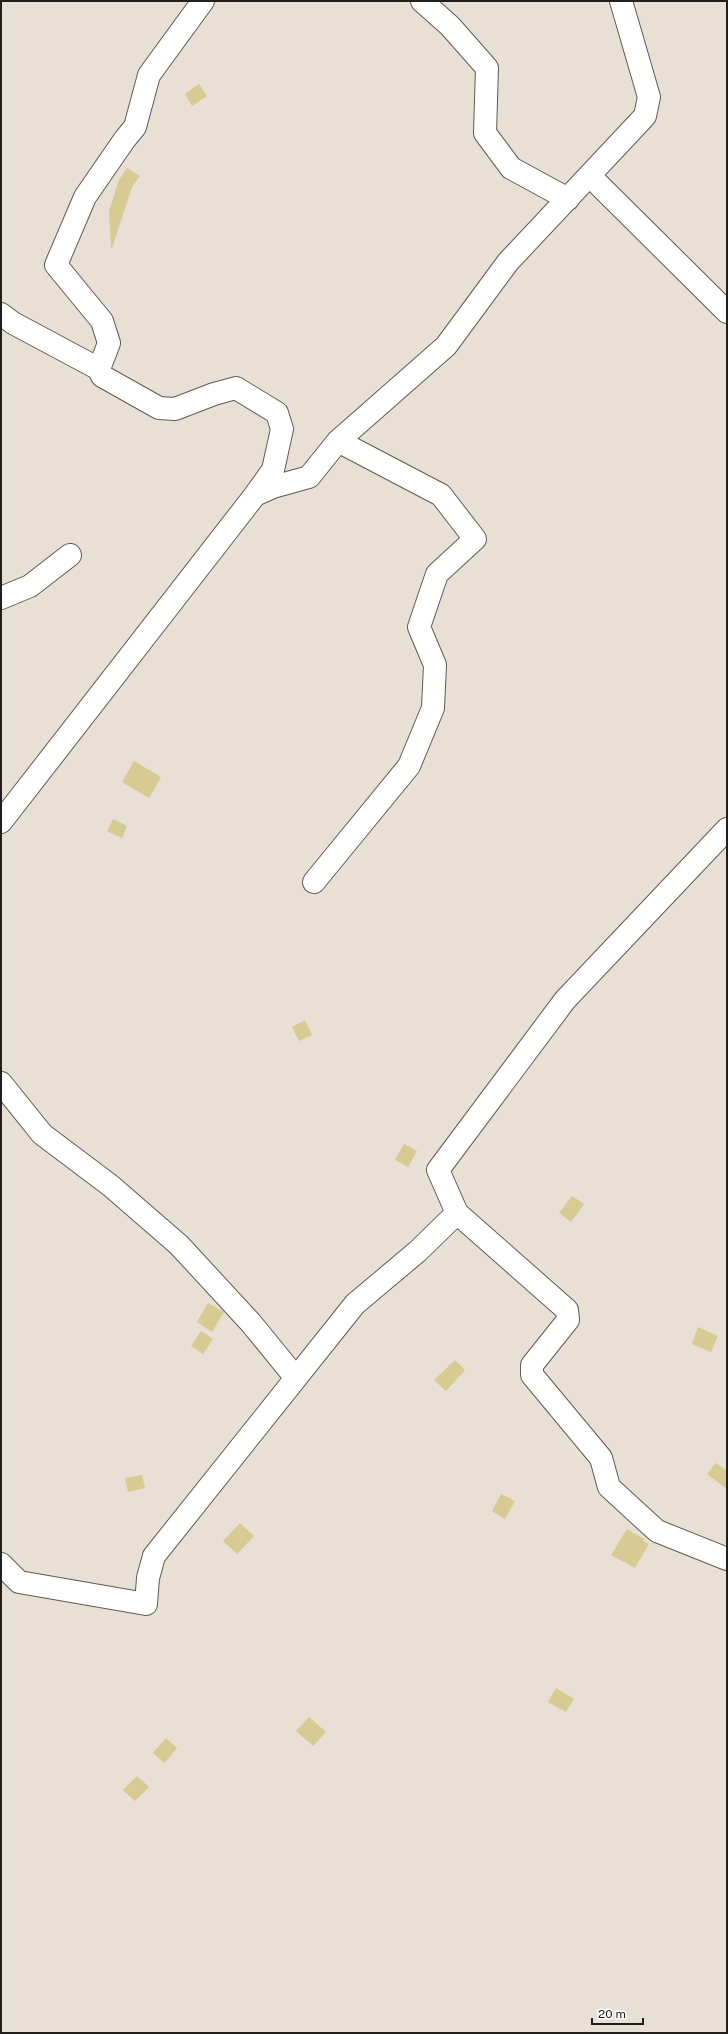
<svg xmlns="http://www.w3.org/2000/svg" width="728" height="2034" font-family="'Public Sans',sans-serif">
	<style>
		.building { fill: #d7ca93 }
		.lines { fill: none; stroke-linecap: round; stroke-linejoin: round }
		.minor-casing { stroke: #625a51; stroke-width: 24 }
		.minor { stroke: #fff; stroke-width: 22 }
	</style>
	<rect width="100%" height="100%" fill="#e8dfd5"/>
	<path class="building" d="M199 84 207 96 192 106 185 94Z
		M127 168 140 176 132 187 112 248H111L109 211 119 180Z
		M134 761 161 777 149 798 122 782Z
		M113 819 127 826 122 838 107 831Z
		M305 1020 312 1035 299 1041 292 1027Z
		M404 1144 417 1151 408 1167 395 1160Z
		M572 1196 584 1204 571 1222 559 1213Z
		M208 1303 224 1312 212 1332 197 1322Z
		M698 1327 718 1336 711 1352 692 1344Z
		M201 1331 213 1339 203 1354 191 1346Z
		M455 1360 465 1370 446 1391 434 1380Z
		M716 1463 727 1471V1489L707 1474Z
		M142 1475 145 1488 128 1492 125 1478Z
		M501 1494 515 1501 505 1519 492 1511Z
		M240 1523 254 1536 237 1554 223 1541Z
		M627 1529 644 1539 643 1541 649 1544 635 1568 611 1555Z
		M556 1688 574 1699 566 1712 548 1702Z
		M309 1717 326 1732 313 1746 296 1731Z
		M166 1738 177 1748 164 1763 153 1753Z
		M137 1776 149 1787 135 1801 123 1790Z"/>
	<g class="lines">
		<g class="minor-casing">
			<path id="minor" d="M203 1 149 75 135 127 125 139 85 197 56 265 102 321 109 343 99 369 102 376 159 408 175 409 214 394 236 388 277 413 282 429 273 470 255 495
				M422 1 450 26 487 68 485 133 511 168 568 199
				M590 176 727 312
				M1 314 13 323 99 369
				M1 598 30 586 70 555
				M1 822 255 495 273 487 309 477 338 441 446 346 508 262 645 116 649 97 621 1
				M727 829 565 1000 438 1170 457 1213 567 1310 568 1320 532 1365V1375L601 1458 609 1487 657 1531 727 1559
				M314 882 409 766 433 708 435 665 419 627 437 574 475 539 441 495 338 441
				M1 1083 42 1134 111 1186 179 1245 251 1323 295 1377
				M1 1564 19 1582 146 1604 148 1578 154 1556 355 1304 418 1251 457 1213"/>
		</g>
		<use href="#minor" class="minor"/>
	</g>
	<rect width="728" height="2034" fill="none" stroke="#221f1b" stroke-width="4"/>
	<path d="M592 2018v6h51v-6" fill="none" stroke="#221f1b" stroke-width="2"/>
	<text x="598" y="2018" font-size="12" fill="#221f1b" stroke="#ffffff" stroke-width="3" paint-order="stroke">20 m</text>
</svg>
